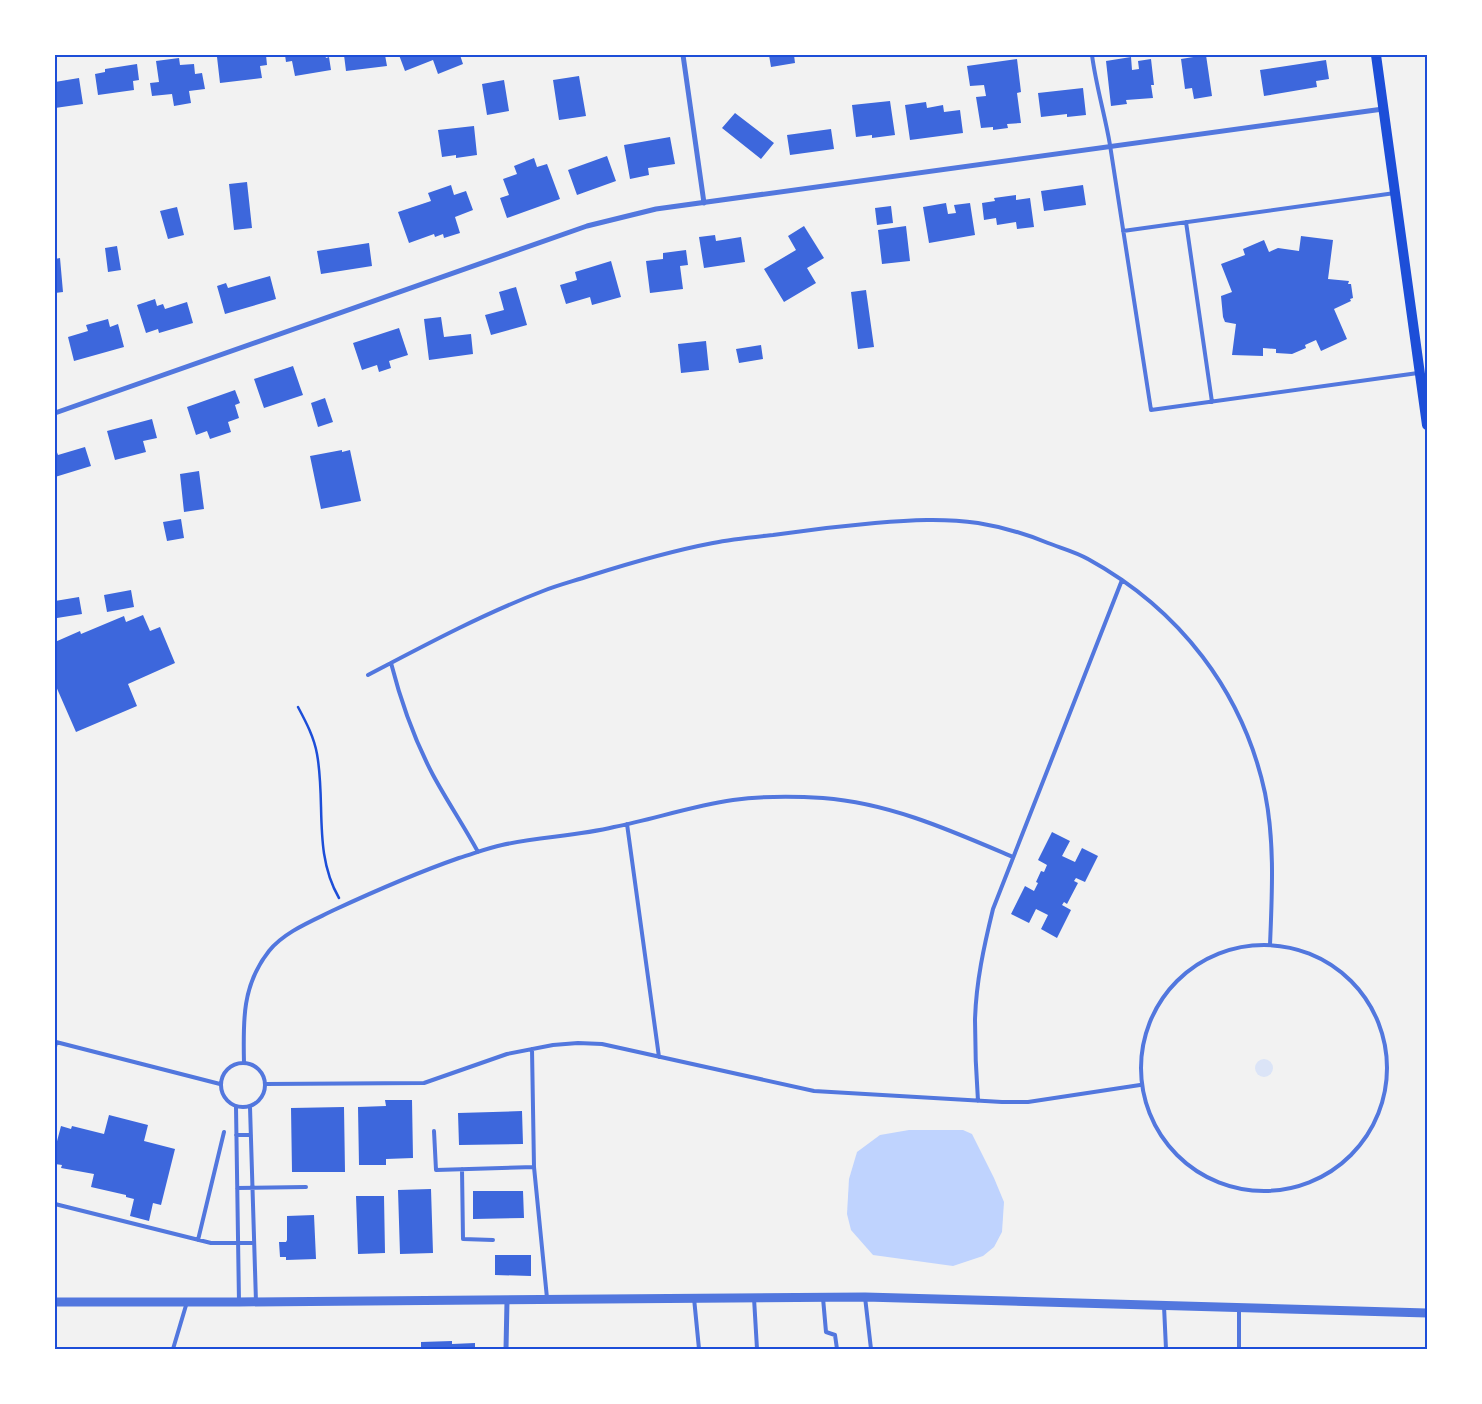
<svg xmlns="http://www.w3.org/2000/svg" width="1482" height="1404" font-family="'Work Sans',sans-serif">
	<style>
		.green { fill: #dbe4f7 }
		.water { fill: #bfd3fe }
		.building { fill: #3d67dc }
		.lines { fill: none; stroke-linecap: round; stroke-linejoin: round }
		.path { stroke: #1d4ed8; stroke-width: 2.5 }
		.service { stroke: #5277de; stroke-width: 4 }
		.minor { stroke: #5277de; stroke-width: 5 }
		.tertiary { stroke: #5277de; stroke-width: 9 }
		.secondary { stroke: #1d4ed8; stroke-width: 10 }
		.neatline { fill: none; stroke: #1d4ed8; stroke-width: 2 }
	</style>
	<rect width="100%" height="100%" fill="#f2f2f2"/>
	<path class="green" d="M1255 1068a9 9 0 1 1 18 0a9 9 0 1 1-18 0Z"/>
	<path class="water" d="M909 1130H963L972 1134 994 1178 1004 1202 1002 1232 994 1247 983 1256 953 1266 873 1255 851 1230 847 1214 849 1179 857 1152 880 1135Z"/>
	<path class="building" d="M228 55H266L267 65 260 66 262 78 220 83 217 57Z
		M285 55H325L326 58 329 57 331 70 295 76 292 61 286 62Z
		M344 55H385L387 66 346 71Z
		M399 55H460L463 64 438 74 433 60 405 71Z
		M769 55H794L795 63 771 67Z
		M1206 55 1212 96 1194 99 1192 88 1185 89 1181 59Z
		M1131 57 1132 70 1139 69 1138 61 1151 59 1154 85H1151L1153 98 1126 100 1127 104 1111 106 1106 61Z
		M179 58 180 65 194 64 195 74 202 73 205 89 189 91 191 103 174 106 172 94 152 96 150 83 159 82 156 61Z
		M1017 59 1021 92 1017 93 1021 123 1007 124 1008 128 993 130V127L981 128 976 97 986 96 984 85 970 86 967 66Z
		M1326 60 1329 79 1316 81 1317 87 1264 96 1260 70Z
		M137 64 139 80 133 81 134 90 98 95 95 74 105 72V69Z
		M579 76 586 116 559 120 553 80Z
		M79 78 83 104 55 108V82Z
		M504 80 509 111 487 115 482 84Z
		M1083 88 1086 115 1067 117V114L1041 117 1038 93Z
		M890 101 895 135 872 138V135L856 137 852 105Z
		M926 102 927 108 943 105 944 112 960 110 963 133 910 140 905 105Z
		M735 113 774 143 761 159 722 128Z
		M474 126 477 155 456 158V155L442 157 438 130Z
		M831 129 834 149 790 155 787 135Z
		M670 137 675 164 648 168 649 175 630 179 624 145Z
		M607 156 616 181 577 195 568 170Z
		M534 158 537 167 547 164 560 199 507 218 500 198 509 195 503 179 517 174 514 166Z
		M247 182 252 228 234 230 229 184Z
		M451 185 454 195 466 191 473 210 455 217 460 233 444 238 443 234 435 237 434 234 409 243 398 212 431 201 428 193Z
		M1083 185 1086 205 1044 211 1041 191Z
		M1016 195V200L1030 198 1034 227 1017 229 1016 222 997 225 996 218 984 220 982 203 995 201 994 198Z
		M946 203 948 214 956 213 954 205 970 203 975 235 929 243 923 207Z
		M891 206 893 223 877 225 875 208Z
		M177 207 184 235 168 239 160 211Z
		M804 226 824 258 807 268 816 283 784 302 764 269 796 250 788 236Z
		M906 226 910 261 882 264 878 230Z
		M715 235 716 241 741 237 745 262 704 268 699 237Z
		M1301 236 1333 240 1328 279 1349 281 1348 284H1351L1353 298 1350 299 1351 301 1334 309 1347 339 1321 351 1316 340 1305 345 1306 348 1292 354 1276 353V349L1263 348V356L1232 355 1236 324 1225 322 1223 317 1221 296 1232 292 1221 264 1245 255 1243 249 1264 240 1269 252 1278 248 1299 251Z
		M369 243 372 266 321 274 317 251Z
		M117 246 121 270 108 272 105 248Z
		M686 250 688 265 680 266 683 289 650 293 646 261 663 259V253Z
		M60 258 63 292 55 293V259Z
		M611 261 621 297 592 305 590 297 566 304 560 285 577 280 575 272Z
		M270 276 276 299 225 314 217 286 226 283 228 288Z
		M516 287 527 325 491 335 485 315 504 310 499 292Z
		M866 290 874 347 858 349 851 292Z
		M155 299 157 306 163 304 165 309 187 302 193 323 159 333 158 329 146 333 137 305Z
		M441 317 444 337 471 334 473 354 429 360 424 319Z
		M108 319 110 327 118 324 124 347 74 361 68 337 88 331 86 325Z
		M399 328 408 355 389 361 391 368 379 372 377 365 362 370 353 343Z
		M706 341 709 370 681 373 678 344Z
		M761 345 763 359 739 363 736 349Z
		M293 366 303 395 264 408 254 379Z
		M235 390 240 403 235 405 239 418 228 422 231 432 210 439 207 431 196 435 187 407Z
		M325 398 333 422 318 427 311 403Z
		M152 419 157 438 143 441 146 452 115 460 107 431Z
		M55 447 58 455 85 447 91 466 55 477Z
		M342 450V452L350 450 361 501 321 509 310 456Z
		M199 471 204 509 184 512 180 474Z
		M181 519 184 538 167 541 163 522Z
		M131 590 134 607 107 612 104 595Z
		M79 597 82 614 57 618 55 601Z
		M143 615 150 631 160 627 175 663 128 684 137 706 76 732 55 684V642L80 631 81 634 124 616 126 622Z
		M1052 832 1070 841 1062 856 1075 862 1082 848 1098 856 1085 882 1076 878 1074 881 1078 883 1067 904 1064 902 1062 905 1071 910 1057 938 1041 929 1048 915 1036 909 1029 923 1011 914 1025 886 1034 891 1038 883 1036 882 1041 871 1044 872 1047 865 1038 860Z
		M385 1100H412L413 1158 386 1159V1165H359L358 1107 386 1106Z
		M344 1107 345 1172H292L291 1108Z
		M522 1111 523 1144 459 1145 458 1113Z
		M109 1115 148 1125 144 1141 175 1149 161 1205 153 1203 149 1221 130 1216 134 1199 126 1197V1195L91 1187 94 1174 61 1168 62 1165 55 1164V1149L61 1126 71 1129 72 1126 104 1134Z
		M431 1189 433 1253 400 1254 398 1190Z
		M473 1191H523L524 1218 473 1219Z
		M356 1196H384L385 1253 358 1254Z
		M314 1215 316 1259 286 1260V1257H280L279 1242H286L287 1240V1216Z
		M495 1255H531V1276L495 1275Z
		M452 1341V1344L475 1343V1349H421V1342Z"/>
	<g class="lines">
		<path class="path" d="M298 707C306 722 314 737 317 754 326 803 313 853 339 898"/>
		<path class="service" d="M1092 55C1096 86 1105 115 1110 145L1151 410 1418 373
			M1186 222 1212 402
			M1123 231 1395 193
			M391 663C401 702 414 739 433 775 447 801 464 826 478 852
			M368 675C425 645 483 614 543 591 558 585 574 581 589 576 630 563 671 551 713 543 732 539 753 537 773 535 807 530 841 526 875 523 910 520 944 518 978 523 1003 527 1026 534 1048 543 1061 548 1076 552 1088 559 1179 609 1243 691 1265 793 1275 843 1272 894 1270 945
			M627 824 659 1057
			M1141 1068a123 123 0 1 1 246 0a123 123 0 1 1-246 0Z
			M55 1047 56 1042 220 1084
			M532 1049 534 1167 547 1298
			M221 1085a22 22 0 1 1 44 0a22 22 0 1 1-44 0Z
			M244 1063C243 1021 242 985 269 951 284 932 312 921 334 910 375 891 416 873 459 858 473 854 487 848 502 845 539 837 577 836 614 827 654 819 692 806 733 800 762 796 794 796 823 798 890 803 952 831 1013 857
			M265 1084 424 1083 507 1054 553 1045 578 1043 602 1044 814 1091 1002 1102H1028L1140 1085
			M978 1101C976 1074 975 1047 975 1020 976 982 984 946 993 909L1122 580
			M236 1107 239 1302
			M250 1107 256 1302
			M434 1131 436 1170 534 1167
			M236 1135H251
			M462 1169 463 1239 493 1240
			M237 1188 306 1187
			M55 1204 211 1243H254
			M198 1240 224 1132
			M865 1297 871 1349
			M694 1298 699 1349
			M754 1298 757 1349
			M823 1298 826 1332 835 1335 837 1349
			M1164 1306 1166 1349
			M173 1349 187 1302
			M1239 1349V1309"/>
		<path class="minor" d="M683 55 704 203
			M55 413 587 226 656 209 1383 109
			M506 1349 507 1301"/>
		<path class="tertiary" d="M55 1302H239L865 1297 1427 1313"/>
		<path class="secondary" d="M1376 55 1427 425"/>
	</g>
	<rect width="1482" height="1404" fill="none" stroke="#ffffff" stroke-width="112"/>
	<rect x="56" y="56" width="1370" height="1292" class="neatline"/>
</svg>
